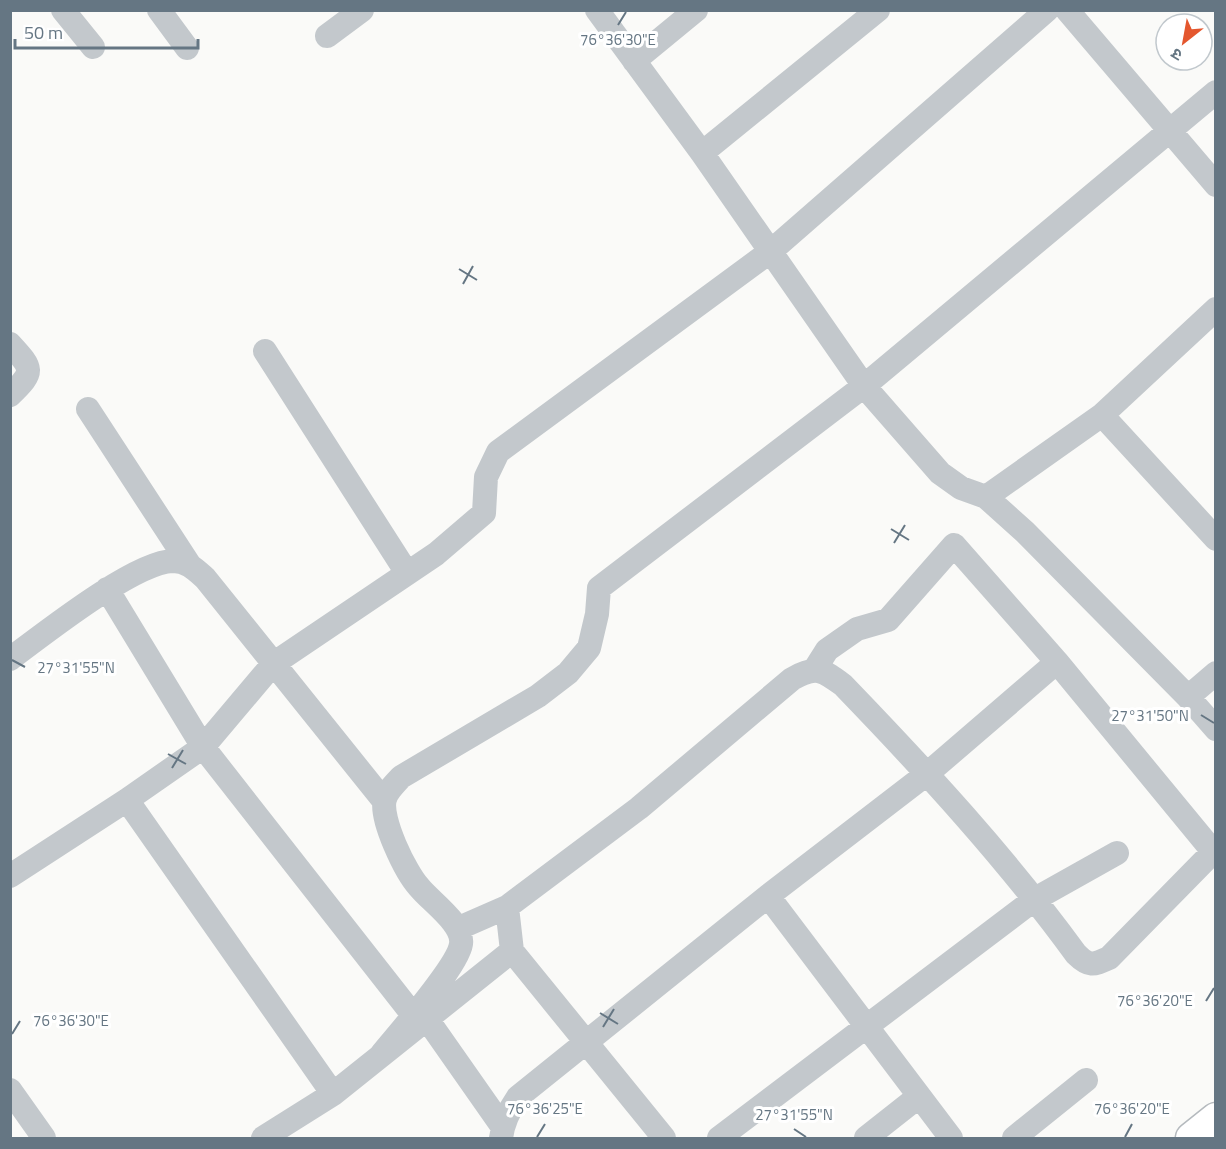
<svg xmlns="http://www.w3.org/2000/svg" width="1226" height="1149" font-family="'Titillium Web','Noto Sans Devanagari',sans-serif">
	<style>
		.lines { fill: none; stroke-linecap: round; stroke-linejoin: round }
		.major-casing { stroke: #b5babe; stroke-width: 33 }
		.minor { stroke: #c3c8cc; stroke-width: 24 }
		.major { stroke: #fff; stroke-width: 30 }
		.ticks { fill: none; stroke: #657683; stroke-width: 2 }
		.ticks-label { font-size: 15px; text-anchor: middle; fill: #657683; stroke: #fff; stroke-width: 6; stroke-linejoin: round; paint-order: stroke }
	</style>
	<rect width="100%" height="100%" fill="#fafaf8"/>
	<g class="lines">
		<g class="major-casing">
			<path id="major" d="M1191 1138 1216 1118"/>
		</g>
		<path class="minor" d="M63 10 93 47
			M159 10 187 48
			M597 10 702 153 864 386 940 473 961 488 986 497 1025 532 1188 697 1216 729
			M1067 10 1216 185
			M327 36 362 10
			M634 61 696 10
			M702 153 878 10
			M10 344C33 369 35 371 10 395
			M265 351 407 573
			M88 409 189 564
			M1102 415 1216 539
			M986 497 1102 415 1216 309
			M107 589 203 747 413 1015
			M10 659C44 634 134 562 173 561 187 561 195 569 205 578L384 801
			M815 669 827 650 857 629 888 620 954 545 1057 662 1216 855
			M1188 697 1216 673
			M127 800 333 1094
			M10 876 127 800 203 747 273 664 436 554 484 513 486 477 498 452 771 251 1047 10
			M768 896 951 1138
			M459 928 507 907
			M512 951 664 1138
			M427 1019 502 1126
			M381 1055C398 1034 458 966 461 944 464 924 431 902 419 887 406 873 379 818 385 799 387 791 395 784 401 777L538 696 568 673 589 648 597 614 599 588 864 386 1216 92
			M10 1090 44 1138
			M263 1138 333 1094 512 951 507 907 639 808 792 679C816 665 823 670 843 685 926 771 1006 858 1076 954 1089 967 1093 965 1109 958L1213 852
			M501 1138C503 1122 509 1110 518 1097L768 896 928 773 1057 662
			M719 1138 1035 899 1117 853
			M866 1138 918 1097
			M1014 1138 1086 1080"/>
		<use href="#major" class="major"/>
	</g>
	<path class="ticks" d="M618 25 626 12M459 269 477 280M463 284 473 266M891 529 909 540M894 543 905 525M12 660 25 667M1201 715 1214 723M168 754 186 764M172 768 183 750M1206 1001 1214 988M600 1013 618 1024M603 1027 614 1009M12 1034 20 1021M794 1129 806 1137M537 1137 545 1124M1125 1137 1132 1124"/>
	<g class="ticks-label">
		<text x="618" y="45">76°36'30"E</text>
		<text x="76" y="673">27°31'55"N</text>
		<text x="1150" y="721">27°31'50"N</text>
		<text x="1155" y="1006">76°36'20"E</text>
		<text x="71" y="1026">76°36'30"E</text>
		<text x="545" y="1114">76°36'25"E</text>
		<text x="1132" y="1114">76°36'20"E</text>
		<text x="794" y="1120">27°31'55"N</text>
	</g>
	<rect width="1226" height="1149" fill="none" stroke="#657683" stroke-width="24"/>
	<g transform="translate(1184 42) rotate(211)"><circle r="28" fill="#ffffff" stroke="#c1c8cd" stroke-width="1.5"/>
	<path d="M0-4.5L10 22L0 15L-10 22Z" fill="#e4572e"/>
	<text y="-9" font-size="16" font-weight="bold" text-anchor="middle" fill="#657683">उ</text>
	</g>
	<path d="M15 39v9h183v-9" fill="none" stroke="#657683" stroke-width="3"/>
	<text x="24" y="39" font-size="18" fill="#657683" stroke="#ffffff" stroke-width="4.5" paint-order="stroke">50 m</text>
</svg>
